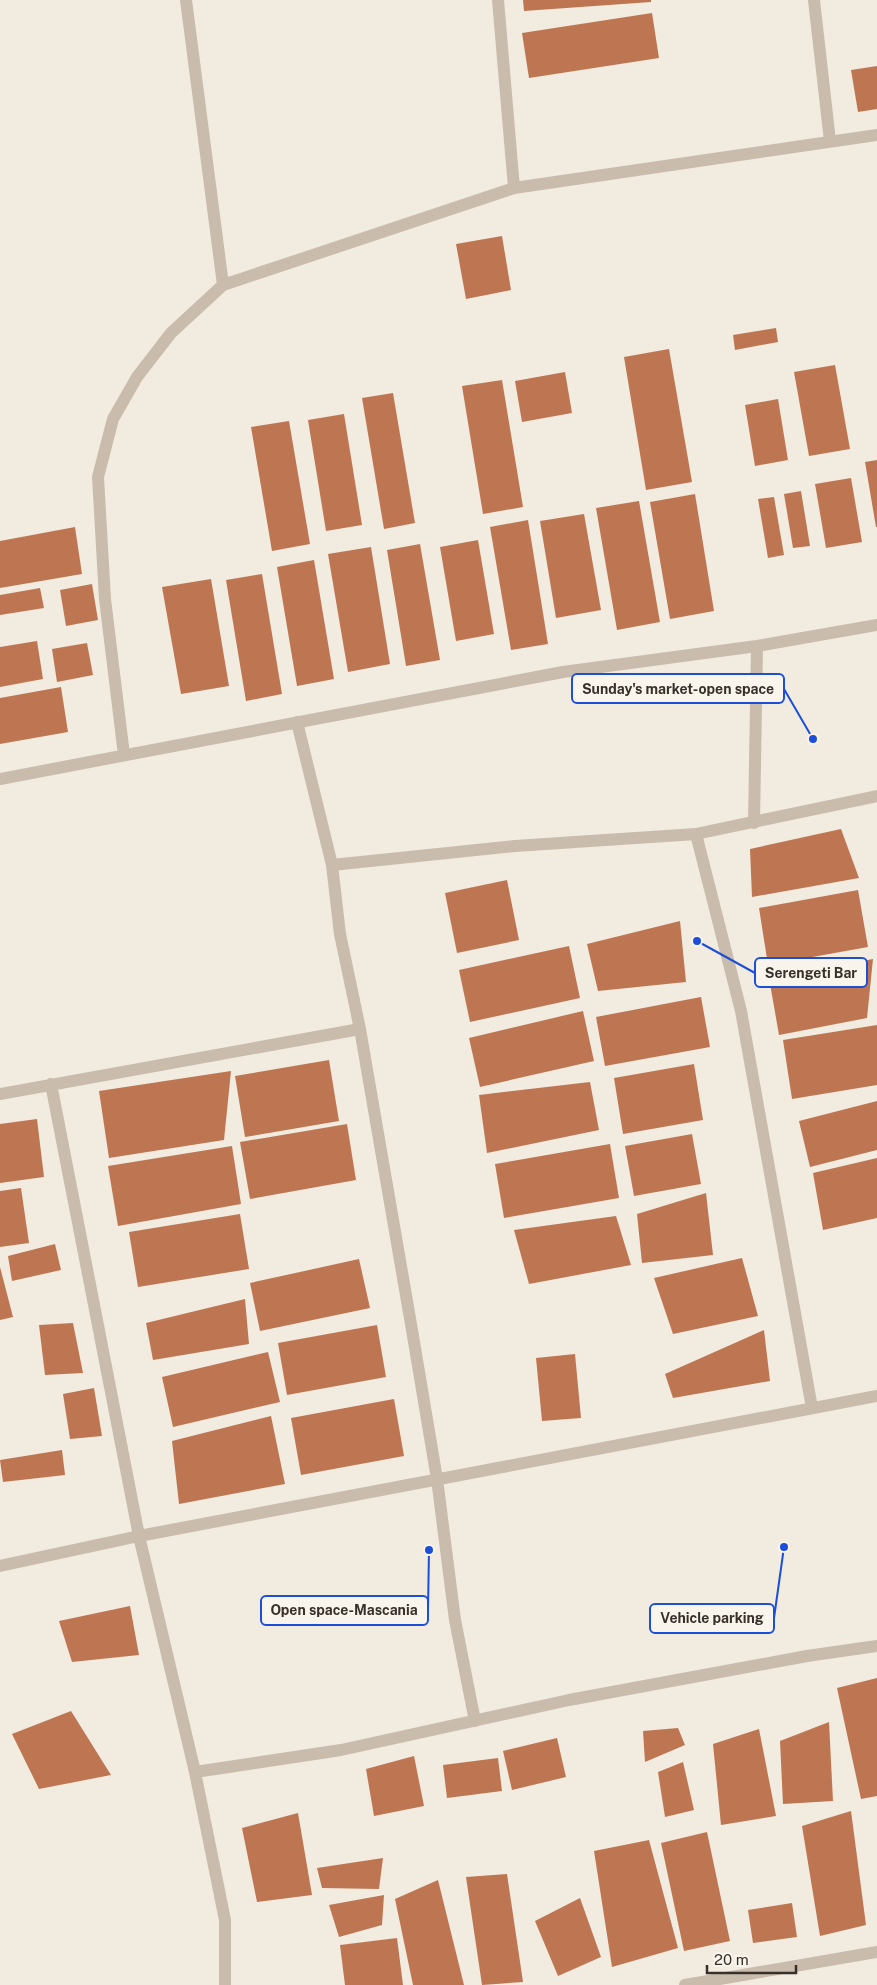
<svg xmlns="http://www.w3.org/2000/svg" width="877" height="1985" font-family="'Public Sans',sans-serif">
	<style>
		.building { fill: #be7652 }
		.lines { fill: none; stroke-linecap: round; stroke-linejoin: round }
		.minor { stroke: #c9bcac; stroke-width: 12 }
		.leader { fill: none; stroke: #1d4ed8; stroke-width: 2 }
		.callout-dot { fill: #1d4ed8; stroke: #f9f5ec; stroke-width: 2 }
		.callout { fill: #f9f5ec; stroke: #1d4ed8; stroke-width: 2 }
		.callout-label { font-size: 14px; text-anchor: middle; font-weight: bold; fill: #38302b }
	</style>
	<rect width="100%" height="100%" fill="#f2ebe0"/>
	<path class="building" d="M523 0H651V2L524 11Z
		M652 13 659 58 529 78 522 33Z
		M877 66V109L858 112 851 70Z
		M502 236 511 290 466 299 456 244Z
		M776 328 778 342 735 350 733 335Z
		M669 349 692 482 646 490 624 357Z
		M835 365 850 449 809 456 794 372Z
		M565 372 572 413 522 422 515 381Z
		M502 380 523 507 483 514 462 386Z
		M393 393 415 523 384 529 362 398Z
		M778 399 788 460 755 466 745 405Z
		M344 414 362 525 326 531 308 420Z
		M289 421 310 544 272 551 251 427Z
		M877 460V527H876L865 462Z
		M851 478 862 542 826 548 815 484Z
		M801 491 810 546 793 548 784 494Z
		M695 494 714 611 670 619 650 502Z
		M774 497 784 555 768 558 758 499Z
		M639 501 660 622 617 630 596 508Z
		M584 514 601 610 556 618 540 521Z
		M528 520 548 644 511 650 490 527Z
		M75 527 82 574 0 588V541Z
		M478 540 494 634 456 641 440 547Z
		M420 544 440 660 406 666 387 550Z
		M371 547 390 664 348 672 328 554Z
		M314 560 334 679 297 686 277 567Z
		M262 574 282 694 246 701 226 580Z
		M211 579 229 686 181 694 162 587Z
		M92 584 98 620 66 626 60 590Z
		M40 588 44 608 0 615V595Z
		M37 641 43 679 0 687V647Z
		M87 643 93 675 57 682 52 649Z
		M61 687 68 732 0 744V698Z
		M841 829 859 878 752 897 750 849Z
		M507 880 519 940 457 953 445 893Z
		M858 890 868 947 768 965 759 908Z
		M680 921 686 982 598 991 587 944Z
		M569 946 580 998 470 1022 459 970Z
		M873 959 867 1018 779 1035 769 978Z
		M701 997 710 1047 605 1066 596 1017Z
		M583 1011 594 1061 480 1087 469 1038Z
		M877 1025V1085L792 1099 783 1040Z
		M329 1060 339 1121 245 1137 235 1076Z
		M694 1064 703 1120 623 1134 614 1078Z
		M231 1071 224 1140 109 1158 99 1091Z
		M590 1082 599 1130 487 1153 479 1095Z
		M877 1101V1150L810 1167 799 1121Z
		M37 1119 44 1177 0 1183V1124Z
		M347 1124 356 1180 250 1199 240 1142Z
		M692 1134 701 1184 634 1196 625 1146Z
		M610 1144 619 1198 504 1218 495 1164Z
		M232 1146 241 1204 118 1226 108 1166Z
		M877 1158V1218L823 1230 813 1173Z
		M21 1188 29 1243 0 1247V1191Z
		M706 1193 713 1255 642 1263 637 1214Z
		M240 1214 249 1269 138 1287 129 1232Z
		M616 1216 631 1265 529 1284 514 1230Z
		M55 1244 61 1270 12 1281 8 1256Z
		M742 1258 758 1316 673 1334 654 1278Z
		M359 1259 370 1308 260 1331 250 1283Z
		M0 1267 13 1317 0 1320Z
		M245 1299 249 1344 153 1360 146 1323Z
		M73 1323 83 1373 45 1375 39 1325Z
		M377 1325 386 1377 287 1395 278 1343Z
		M764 1330 770 1381 673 1398 665 1374Z
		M268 1352 280 1402 173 1427 162 1377Z
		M575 1354 581 1418 542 1421 536 1358Z
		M94 1388 102 1436 70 1439 63 1394Z
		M394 1399 404 1456 301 1475 291 1418Z
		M271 1416 285 1484 179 1504 172 1441Z
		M62 1450 65 1475 3 1482 0 1460Z
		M130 1606 139 1655 72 1662 59 1621Z
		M877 1678V1796L861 1799 837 1688Z
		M71 1711 111 1775 39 1789 12 1734Z
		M829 1722 833 1801 783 1804 780 1741Z
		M678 1728 685 1745 645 1762 643 1731Z
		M759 1729 776 1816 721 1825 713 1744Z
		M557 1738 566 1777 512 1790 503 1751Z
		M414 1756 424 1806 374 1816 366 1769Z
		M498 1758 502 1791 447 1798 443 1765Z
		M683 1762 694 1810 665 1817 658 1772Z
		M851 1811 866 1925 820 1936 802 1826Z
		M298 1813 312 1895 257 1902 242 1828Z
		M707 1832 730 1941 684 1951 661 1843Z
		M649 1840 678 1948 612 1967 594 1851Z
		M383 1858 379 1889 322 1888 317 1868Z
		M507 1874 523 1982 482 1985 466 1877Z
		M438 1880 464 1985H413L395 1899Z
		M384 1895 382 1925 339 1937 329 1905Z
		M580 1898 601 1957 558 1976 535 1921Z
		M792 1903 797 1937 753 1943 748 1910Z
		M397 1938 403 1985H345L340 1945Z"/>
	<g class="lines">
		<path class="minor" d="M186 0 223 285
			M498 0 514 188
			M814 0 830 141
			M297 722 332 865 340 934 360 1029 412 1330 437 1479 455 1620 475 1721
			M124 755 105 599 98 477 113 419 137 377 171 333 223 285 514 188 877 135
			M0 779 563 672 757 646 877 625
			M754 823 757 646
			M696 834 741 1011 812 1408
			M332 865 515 846 696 834 877 796
			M51 1084 139 1536 195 1772 225 1920V1985
			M0 1094 360 1029
			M0 1566 139 1536 877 1396
			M195 1772 341 1750 569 1700 807 1656 877 1646
			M685 1985 877 1952"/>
	</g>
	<path class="leader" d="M813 739L784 689M697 941L755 973M429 1550L428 1610M784 1547L774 1618"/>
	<g class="callout-dot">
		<circle cx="813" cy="739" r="5"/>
		<circle cx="697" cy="941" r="5"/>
		<circle cx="429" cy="1550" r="5"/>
		<circle cx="784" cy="1547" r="5"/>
	</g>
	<g class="callout">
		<rect x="572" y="674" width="212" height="29" rx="5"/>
		<rect x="755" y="958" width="112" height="29" rx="5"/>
		<rect x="261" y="1596" width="167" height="29" rx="5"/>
		<rect x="650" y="1604" width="124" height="29" rx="5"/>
	</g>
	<g class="callout-label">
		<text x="678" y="694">Sunday's market-open space</text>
		<text x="811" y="978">Serengeti Bar</text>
		<text x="344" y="1615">Open space-Mascania</text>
		<text x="712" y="1623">Vehicle parking</text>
	</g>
	<path d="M707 1965v8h89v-8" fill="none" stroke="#38302b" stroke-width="2.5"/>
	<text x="714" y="1965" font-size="15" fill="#38302b" stroke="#f9f5ec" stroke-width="4" paint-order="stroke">20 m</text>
</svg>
